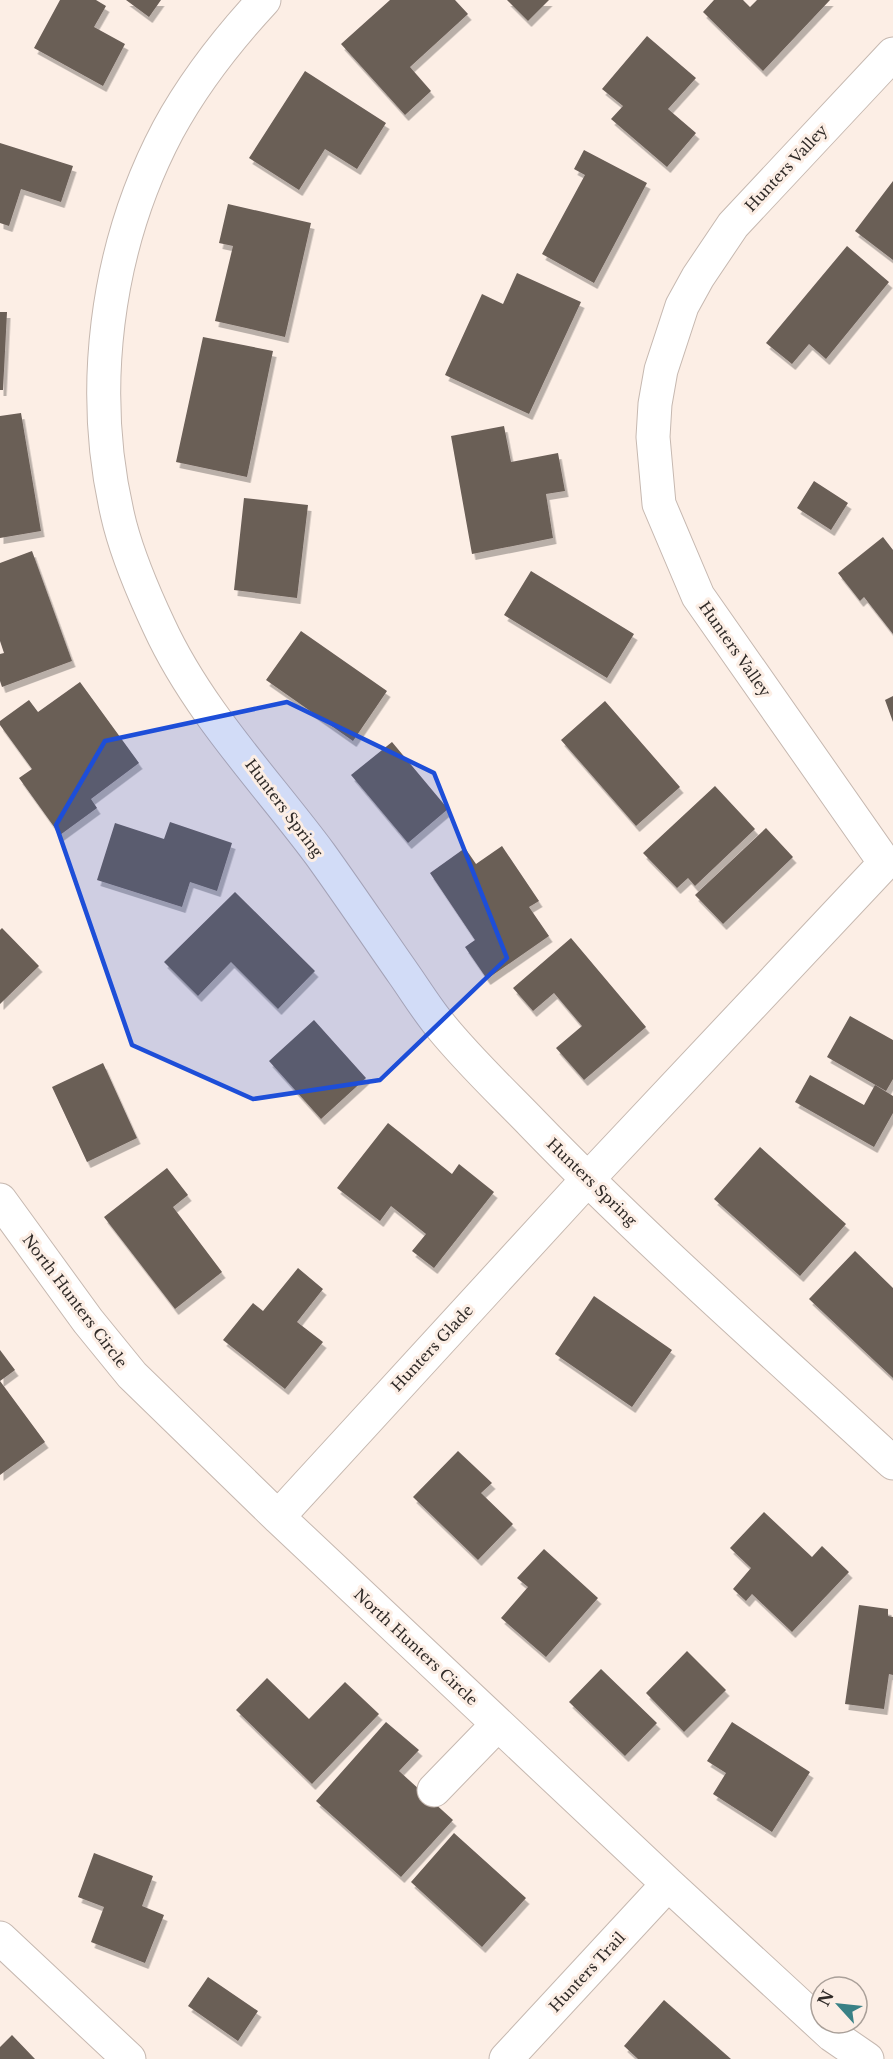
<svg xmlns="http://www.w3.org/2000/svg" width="893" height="2059" font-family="'Libre Baskerville',serif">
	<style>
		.building { fill: #6a5e57; filter: url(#shadow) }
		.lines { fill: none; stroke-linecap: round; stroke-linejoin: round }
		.minor-casing { stroke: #c6b8b0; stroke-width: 35 }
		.minor { stroke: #fff; stroke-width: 33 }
		.marked { fill: #1d4ed8; fill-opacity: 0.2; stroke: #1d4ed8; stroke-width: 4.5; stroke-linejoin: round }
		.labels { text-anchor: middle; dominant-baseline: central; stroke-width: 6; stroke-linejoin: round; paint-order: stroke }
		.street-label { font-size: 15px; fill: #302b28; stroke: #fceee5 }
	</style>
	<defs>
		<filter id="shadow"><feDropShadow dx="3.5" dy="6" stdDeviation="0" flood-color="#0004"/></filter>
	</defs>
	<rect width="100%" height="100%" fill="#fceee5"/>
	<path class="building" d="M60 0H96L106 6 94 27 125 44 103 86 34 48Z
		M126 0H161L149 17Z
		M390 0H455L468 14 410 67 431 91 405 115 341 44Z
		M507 0H549L528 21Z
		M714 0H743L750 7 757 0H830L763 71 703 12Z
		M647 36 696 78 668 109 696 133 667 167 611 119 623 106 602 89Z
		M305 71 386 123 357 169 325 149 299 190 249 158Z
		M0 143 73 166 61 202 21 189 9 226 0 223Z
		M584 150 647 183 594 283 542 254 585 175 574 169Z
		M893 181V260L855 231Z
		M228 204 311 223 285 337 215 321 233 246 219 243Z
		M847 246 889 282 826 359 809 344 792 364 766 343Z
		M517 273 581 302 529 414 445 375 482 294 503 304Z
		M0 312H7L3 390H0Z
		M203 337 273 351 247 477 176 462Z
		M21 413 41 531 0 538V416Z
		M504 426 511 462 558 453 565 491 546 494 553 538 472 554 451 436Z
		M814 481 848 503 831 530 797 508Z
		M244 498 308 505 297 598 234 590Z
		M883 537 893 550V634L864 597 860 601 838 573Z
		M32 551 72 661 2 687 0 681V654L4 653 0 641V563Z
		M531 571 634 634 607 678 504 615Z
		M301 631 387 691 353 741 266 680Z
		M80 682 139 763 91 799 97 808 60 835 19 778 32 769 0 725V721L29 700 38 712Z
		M893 696V722L885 700Z
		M605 701 680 787 636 826 561 740Z
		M392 742 448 809 408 843 351 775Z
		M715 786 755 829 695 886 688 878 677 888 643 853Z
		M170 822 232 843 217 891 190 882 182 907 97 880 115 823 164 839Z
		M766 828 793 857 723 924 695 895Z
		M502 846 539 901 529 907 549 936 487 979 465 947 475 940 430 873 465 848 476 864Z
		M235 892 315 971 278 1009 231 962 198 996 164 962Z
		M2 928 39 966 0 1004V930Z
		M571 938 646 1027 584 1080 556 1048 582 1026 554 993 533 1011 513 988Z
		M850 1016 893 1040V1079L886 1091 827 1057Z
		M314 1020 366 1078 321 1119 269 1061Z
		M103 1063 137 1138 87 1162 52 1087Z
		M810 1075 864 1105 875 1085 893 1096V1113L874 1147 795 1102Z
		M388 1123 452 1174 459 1164 494 1192 434 1268 412 1251 426 1234 391 1206 380 1221 337 1188Z
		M760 1147 846 1224 800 1276 714 1199Z
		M167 1168 188 1195 173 1207 222 1272 175 1309 104 1217Z
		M855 1251 893 1288V1378L809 1299Z
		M298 1268 323 1289 297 1322 323 1342 285 1389 223 1340 253 1303 263 1311Z
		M594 1296 672 1350 632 1407 555 1354Z
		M0 1350 15 1370 0 1381 45 1442 0 1475Z
		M458 1451 492 1483 481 1493 513 1524 478 1560 413 1497Z
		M764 1512 812 1557 822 1546 849 1572 792 1632 752 1594 746 1601 733 1589 751 1568 730 1548Z
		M544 1549 598 1598 546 1657 501 1618 528 1587 517 1578Z
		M859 1605 888 1609V1616L893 1617V1675L889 1674 884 1709 845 1704Z
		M687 1651 726 1690 684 1732 646 1693Z
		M601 1669 657 1723 625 1756 569 1702Z
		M267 1678 309 1719 345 1682 379 1714 312 1784 236 1710Z
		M386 1722 419 1750 399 1771 453 1820 401 1877 316 1801Z
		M732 1722 810 1772 772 1832 713 1794 726 1773 707 1761Z
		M454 1833 526 1898 482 1947 411 1882Z
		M94 1853 153 1876 142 1906 164 1915 145 1963 91 1942 104 1907 78 1897Z
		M208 1977 258 2011 238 2041 188 2006Z
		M664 2000 731 2059H638L624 2046Z
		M12 2035 35 2059H0V2047Z"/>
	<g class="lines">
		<g class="minor-casing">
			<path id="minor" d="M264 0C227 40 194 82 168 130 105 249 87 395 120 525 129 559 144 594 159 626 198 711 265 780 320 854 348 893 375 933 403 973 415 990 426 1008 439 1024 467 1059 501 1091 532 1123 647 1242 772 1351 893 1463
				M0 1200 88 1321 132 1375 278 1517 668 1884 832 2035 867 2059
				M278 1517 587 1180 885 863 698 596 659 504 653 437 655 404 661 370 682 306 698 277 733 225 893 54
				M434 1790 498 1724
				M0 1938 129 2059
				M506 2059 668 1884"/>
		</g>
		<use href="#minor" class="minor"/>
	</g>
	<path class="marked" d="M287 702 434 773 507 958 380 1080 253 1099 132 1045 56 825 105 741Z"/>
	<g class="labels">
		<g class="street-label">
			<text transform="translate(786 168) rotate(-47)">Hunters Valley</text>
			<text transform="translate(735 649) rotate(55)">Hunters Valley</text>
			<text transform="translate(284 808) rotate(53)">Hunters Spring</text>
			<text transform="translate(592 1182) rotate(44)">Hunters Spring</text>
			<text transform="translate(75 1301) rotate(53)">North Hunters Circle</text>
			<text transform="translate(432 1348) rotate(-47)">Hunters Glade</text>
			<text transform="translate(416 1647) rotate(43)">North Hunters Circle</text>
			<text transform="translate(587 1972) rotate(-47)">Hunters Trail</text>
		</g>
	</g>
	<g transform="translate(839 2005) rotate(297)"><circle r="28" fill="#fceee5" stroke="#aaa099" stroke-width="1.5"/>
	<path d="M0-4.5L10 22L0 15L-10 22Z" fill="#398186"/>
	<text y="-9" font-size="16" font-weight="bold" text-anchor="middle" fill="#302b28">N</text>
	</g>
</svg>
